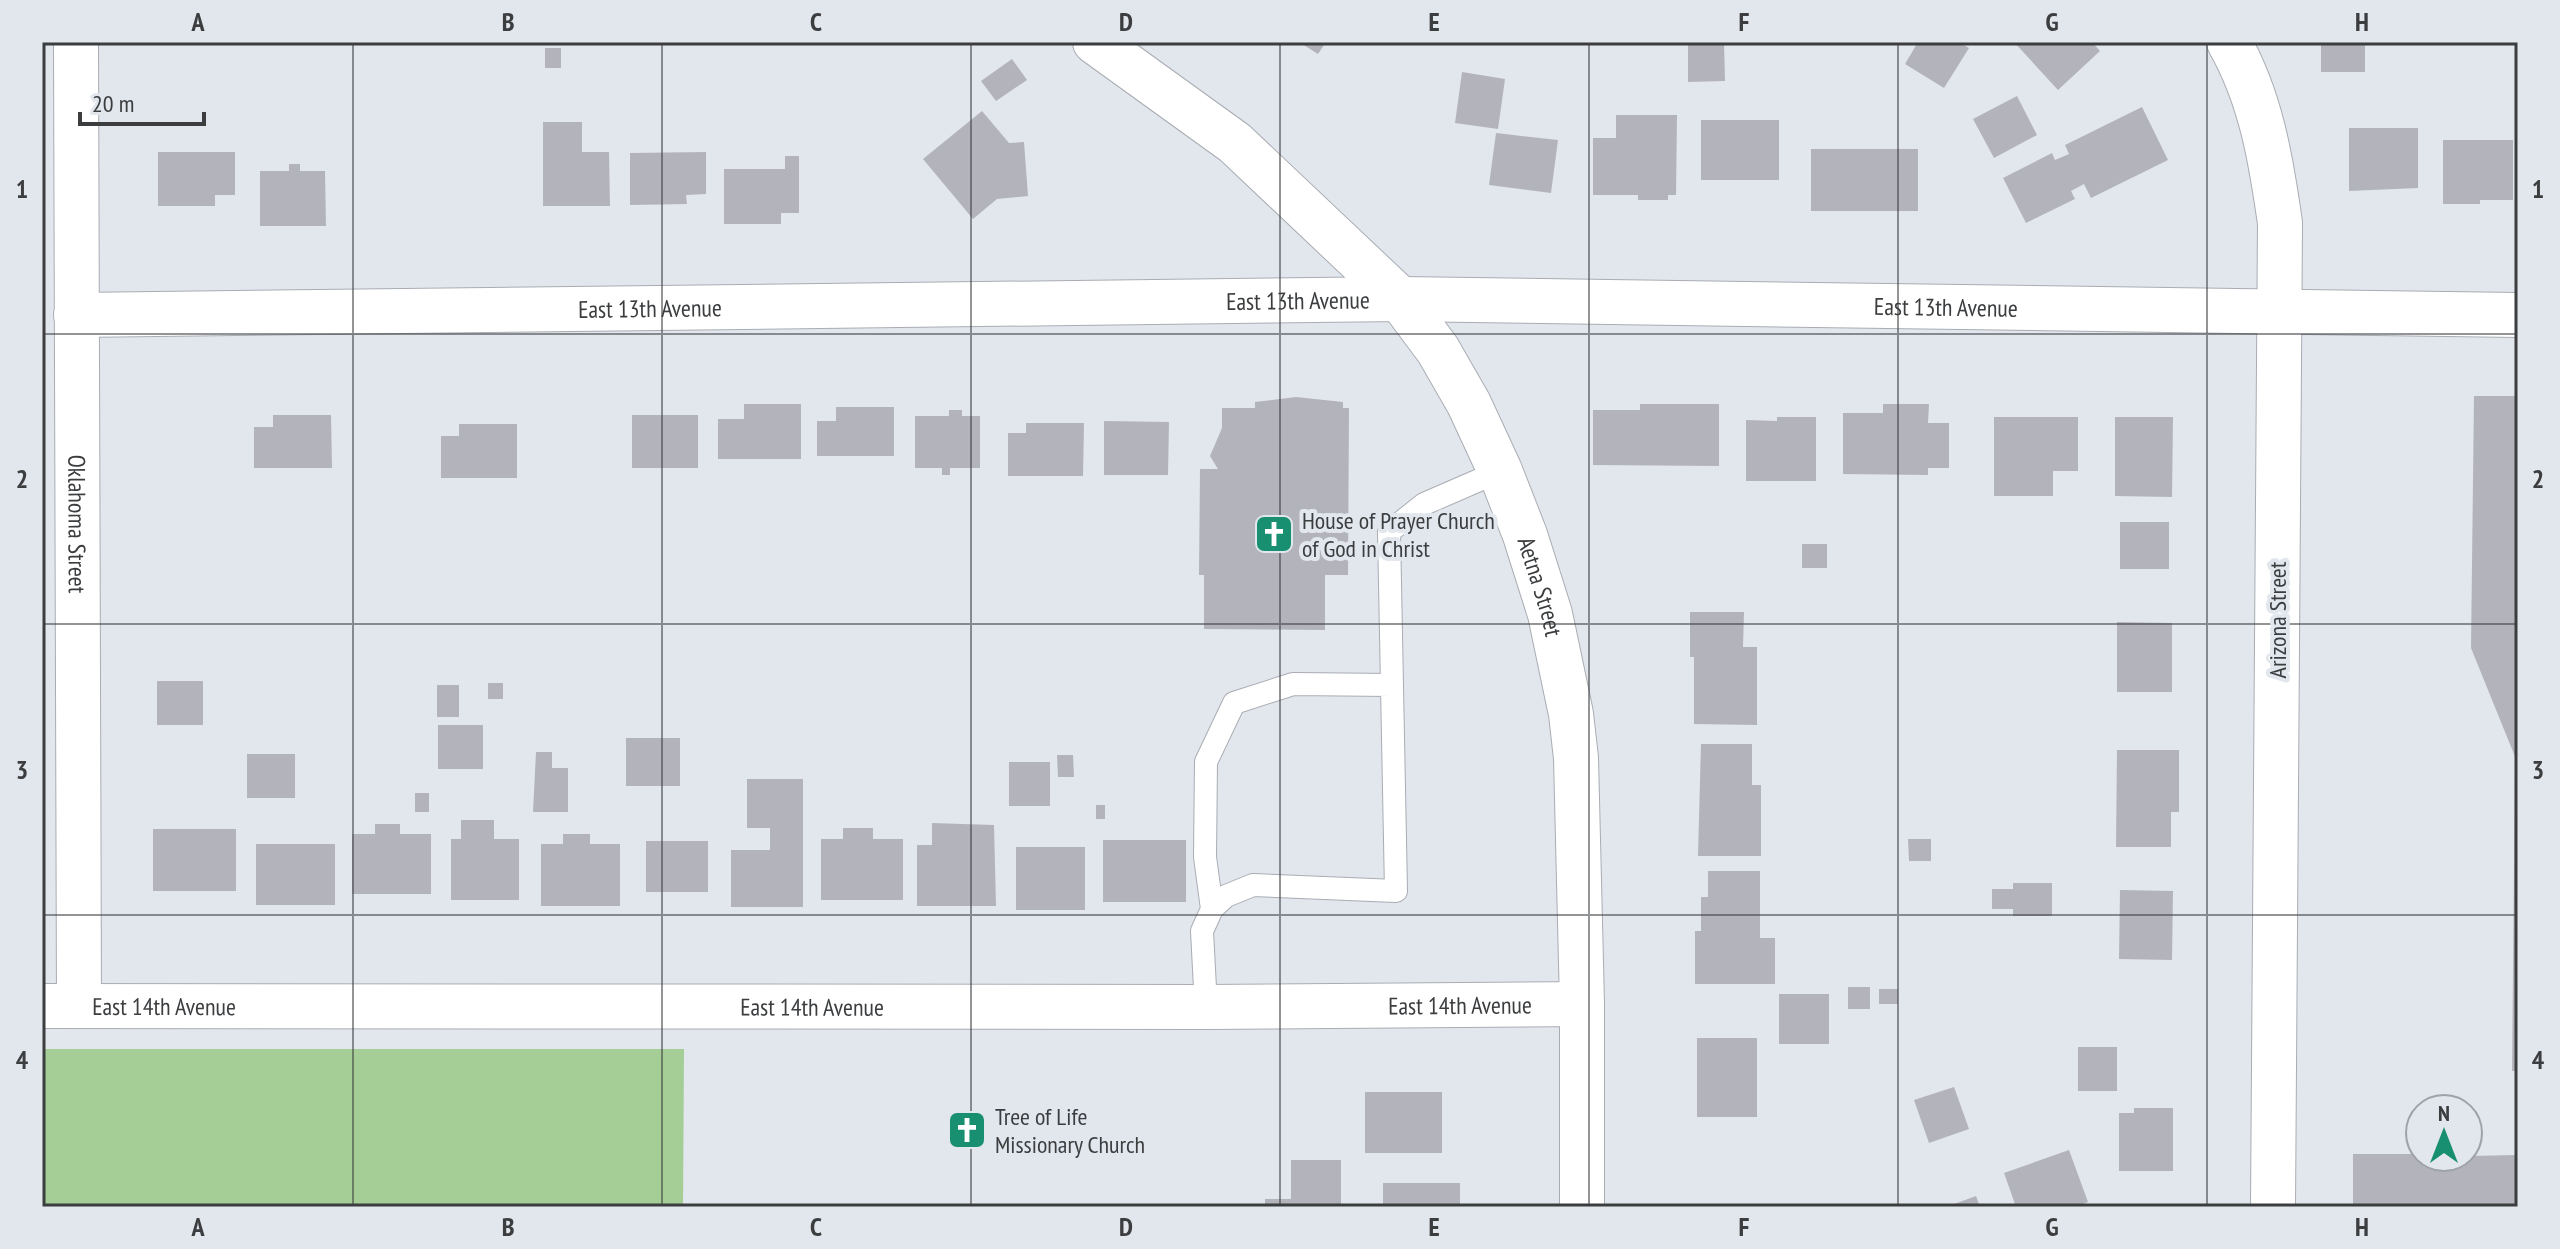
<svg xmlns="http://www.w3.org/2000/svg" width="2560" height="1249" font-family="'PT Sans Narrow',sans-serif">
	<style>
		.green { fill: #a4ce96 }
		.building { fill: #b3b4bb }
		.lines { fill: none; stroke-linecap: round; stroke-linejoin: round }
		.lane-casing { stroke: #a9adb3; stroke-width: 24 }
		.street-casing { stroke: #a9adb3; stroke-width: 46 }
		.secondary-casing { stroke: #a9adb3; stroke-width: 46 }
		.lane { stroke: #fff; stroke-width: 22 }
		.street { stroke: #fff; stroke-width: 44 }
		.secondary { stroke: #fff; stroke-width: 44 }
		.grid { fill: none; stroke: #3b3d3f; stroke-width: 2; stroke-opacity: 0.55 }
		.labels { text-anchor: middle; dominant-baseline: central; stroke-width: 8; stroke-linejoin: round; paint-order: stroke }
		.street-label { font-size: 24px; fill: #3b3d3f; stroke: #e2e6ed }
		.poi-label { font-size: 24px; fill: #3b3d3f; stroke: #e2e6ed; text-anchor: start }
		.neatline { fill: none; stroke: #3b3d3f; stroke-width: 3 }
		.grid-label { font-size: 26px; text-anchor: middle; font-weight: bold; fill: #3b3d3f }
	</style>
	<rect width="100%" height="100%" fill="#e2e6ed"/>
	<path class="green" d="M42 1049H684L683 1207H42Z"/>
	<path class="building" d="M1299 42H1326L1318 54Z
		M1688 42H1724L1725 81 1688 82Z
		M1918 42H1958L1969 48 1944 88 1905 64Z
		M2014 42H2092L2100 51 2058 90Z
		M2321 42H2365V72H2321Z
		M545 48H561V68H545Z
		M1012 59 1027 80 996 101 981 81Z
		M1462 72 1505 79 1498 129 1455 123Z
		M2017 96 2037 135 1994 158 1973 119Z
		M2142 107 2168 160 2091 198 2084 184 2071 191 2075 199 2026 223 2003 178 2052 153 2055 160 2069 154 2065 145Z
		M982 111 1009 143 1024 142 1028 196 997 199 973 219 923 159Z
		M1616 115H1677L1676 195H1668V200H1638V195H1593V138H1616Z
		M1701 120H1779V180H1701Z
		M543 122H582V152H609L610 206H543Z
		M2349 128H2418V188L2349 191Z
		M1496 133 1558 140 1551 193 1489 185Z
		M2443 140H2513V200H2480V204H2443Z
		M1811 149H1918V211H1811Z
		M158 152H235V195H215V206H158Z
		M706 152V194L686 195 687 204 630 205V153Z
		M785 156H799V213H781V224H724V169H785Z
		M289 164H300V171H325L326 226H260V171H289Z
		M2474 396H2518V764L2471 648Z
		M1296 397 1343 402V408H1349L1348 575H1325V630L1204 629V575H1199L1200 469H1218L1210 456 1222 428V408H1255V402Z
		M744 404H801V459H718V419H744Z
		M1640 404H1719V466L1593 465V410H1640Z
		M1883 404H1929L1928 423H1949V468H1928V475L1843 474V413H1883Z
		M836 407H894V456H817V421H836Z
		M949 410H962V416H980V468H950V475H942V468H915V416H949Z
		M273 415H331L332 468H254V427H273Z
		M632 415H698V468H632Z
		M1777 417H1816V481H1746V420L1777 421Z
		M1994 417H2078V471H2053V496H1994Z
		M2115 417H2173L2172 497 2115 496Z
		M1104 421 1169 422 1168 475H1104Z
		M1026 423H1084L1083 476H1008V433H1026Z
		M459 424H517V478H441V436H459Z
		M2120 522H2169V569H2120Z
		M1802 544H1827V568H1802Z
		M1690 612H1744L1743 647H1757V725L1694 724V657H1690Z
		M2117 622 2172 623V692H2117Z
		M157 681H203V725H157Z
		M488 683H503V699H488Z
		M437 685H459V717H437Z
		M438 725H483V769H438Z
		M626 738H680V786H626Z
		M1701 744H1752V785H1761V856H1698Z
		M2117 750H2179V812H2171V847H2116Z
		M536 752H552V768H568V812H533Z
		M247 754H295V798H247Z
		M1057 755H1073L1074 777H1058Z
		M1009 762H1050V806H1009Z
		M2518 769V1071H2512L2515 770Z
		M747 779H803V907H731V850H770V828H747Z
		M415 793H429V812H415Z
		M1096 805H1105V819H1096Z
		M461 820H494V839H519V900H451V839H461Z
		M932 823 994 825 996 906H917V845H932Z
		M375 824H400V834H431V894H352V834H375Z
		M843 828H873V839H903V900H821V839H843Z
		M153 829H236V891H153Z
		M563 834H590V844H620V906H541V844H563Z
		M1908 839H1931V861H1909Z
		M1103 840H1186V902H1103Z
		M646 841H708V892H646Z
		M256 844H335V905H256Z
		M1016 847H1085V910H1016Z
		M1708 871H1760V938H1775V984H1695V931H1701V897H1708Z
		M2013 883H2052V916H2013V909H1992V889H2013Z
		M2120 890 2173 891 2172 960 2119 959Z
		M1848 987H1870V1009H1848Z
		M1879 989H1898V1004H1879Z
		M1779 994H1829V1044H1779Z
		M1697 1038H1757V1117H1697Z
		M2078 1047H2117V1091H2078Z
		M1954 1087 1969 1129 1929 1143 1914 1100Z
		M1365 1092H1442V1153H1365Z
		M2134 1108H2173V1171H2119V1113H2134Z
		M2069 1150 2088 1202 2074 1207H2016L2004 1173Z
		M2353 1154H2420V1157L2518 1155V1207H2353Z
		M1291 1160H1341V1207H1265V1199H1291Z
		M1383 1183H1460V1207H1383Z
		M1976 1196 1980 1207H1946Z"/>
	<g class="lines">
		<g class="lane-casing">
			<path id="lane" d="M1212 909 1205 857 1206 762 1234 703 1293 684 1392 685
				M1206 1007 1202 931 1212 909 1226 896 1253 885 1396 891 1389 532 1424 504 1500 471"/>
		</g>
		<g class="street-casing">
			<g id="street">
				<path id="s1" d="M76 42 79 1005"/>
				<path d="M2229 42C2261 98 2271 160 2280 223L2273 1207"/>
				<path id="s2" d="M76 315 1400 299 2518 315"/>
				<path id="s3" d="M42 1006 1206 1007 1582 1004"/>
			</g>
		</g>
		<g class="secondary-casing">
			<g id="secondary">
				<path id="s4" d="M1095 42 1235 143 1400 299 1438 350 1469 404 1500 471 1525 535 1550 614 1571 714 1576 758 1582 1004V1207"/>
			</g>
		</g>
		<use href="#lane" class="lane"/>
		<use href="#street" class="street"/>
		<use href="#secondary" class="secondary"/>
	</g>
	<path class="grid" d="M353 42V1207M662 42V1207M971 42V1207M1280 42V1207M1589 42V1207M1898 42V1207M2207 42V1207M42 334H2518M42 624H2518M42 915H2518"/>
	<defs>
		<g id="church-square" transform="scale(2)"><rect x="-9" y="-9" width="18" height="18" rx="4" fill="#198f72" stroke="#e2e6ed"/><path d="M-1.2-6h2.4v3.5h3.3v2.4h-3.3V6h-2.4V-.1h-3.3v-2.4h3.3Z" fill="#fff"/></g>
	</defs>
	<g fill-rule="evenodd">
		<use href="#church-square" x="1274" y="534"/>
		<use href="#church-square" x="967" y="1130"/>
	</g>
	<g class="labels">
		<g class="street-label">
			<text stroke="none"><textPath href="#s2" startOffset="1222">East 13th Avenue</textPath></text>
			<text stroke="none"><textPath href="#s2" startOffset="1870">East 13th Avenue</textPath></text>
			<text stroke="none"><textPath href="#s2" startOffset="574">East 13th Avenue</textPath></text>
			<text stroke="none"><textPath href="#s1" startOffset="482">Oklahoma Street</textPath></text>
			<text stroke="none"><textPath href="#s4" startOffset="722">Aetna Street</textPath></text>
			<text transform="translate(2277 620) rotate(-90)">Arizona Street</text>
			<text stroke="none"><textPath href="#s3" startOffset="1418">East 14th Avenue</textPath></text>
			<text stroke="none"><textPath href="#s3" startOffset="122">East 14th Avenue</textPath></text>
			<text stroke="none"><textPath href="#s3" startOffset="770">East 14th Avenue</textPath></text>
		</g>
		<g class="poi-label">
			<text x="1302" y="520">House of Prayer Church<tspan x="1302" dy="28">of God in Christ</tspan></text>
			<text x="995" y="1116">Tree of Life<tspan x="995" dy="28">Missionary Church</tspan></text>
		</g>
	</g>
	<rect width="2560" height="1249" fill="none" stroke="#e2e6ed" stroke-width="88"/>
	<g transform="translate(2444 1133)"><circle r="38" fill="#e2e6ed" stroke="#9fa2a7" stroke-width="2"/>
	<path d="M0-6L14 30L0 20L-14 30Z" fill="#198f72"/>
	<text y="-12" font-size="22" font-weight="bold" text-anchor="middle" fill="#3b3d3f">N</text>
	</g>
	<path d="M80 112v12h124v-12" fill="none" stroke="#3b3d3f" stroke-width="4"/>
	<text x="92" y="112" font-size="24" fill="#3b3d3f" stroke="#e2e6ed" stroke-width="6" paint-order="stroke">20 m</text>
	<rect x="44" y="44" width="2472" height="1161" class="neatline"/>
	<g class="grid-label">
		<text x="198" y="31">A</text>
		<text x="508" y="31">B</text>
		<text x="816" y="31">C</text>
		<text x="1126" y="31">D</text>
		<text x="1434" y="31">E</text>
		<text x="1744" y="31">F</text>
		<text x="2052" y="31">G</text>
		<text x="2362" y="31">H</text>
		<text x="22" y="198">1</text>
		<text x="2538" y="198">1</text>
		<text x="22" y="488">2</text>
		<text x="2538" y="488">2</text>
		<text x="22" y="779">3</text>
		<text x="2538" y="779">3</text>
		<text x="22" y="1069">4</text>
		<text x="2538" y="1069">4</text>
		<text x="198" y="1236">A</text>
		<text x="508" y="1236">B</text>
		<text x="816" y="1236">C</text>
		<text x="1126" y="1236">D</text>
		<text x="1434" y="1236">E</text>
		<text x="1744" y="1236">F</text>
		<text x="2052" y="1236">G</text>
		<text x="2362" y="1236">H</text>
	</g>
</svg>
